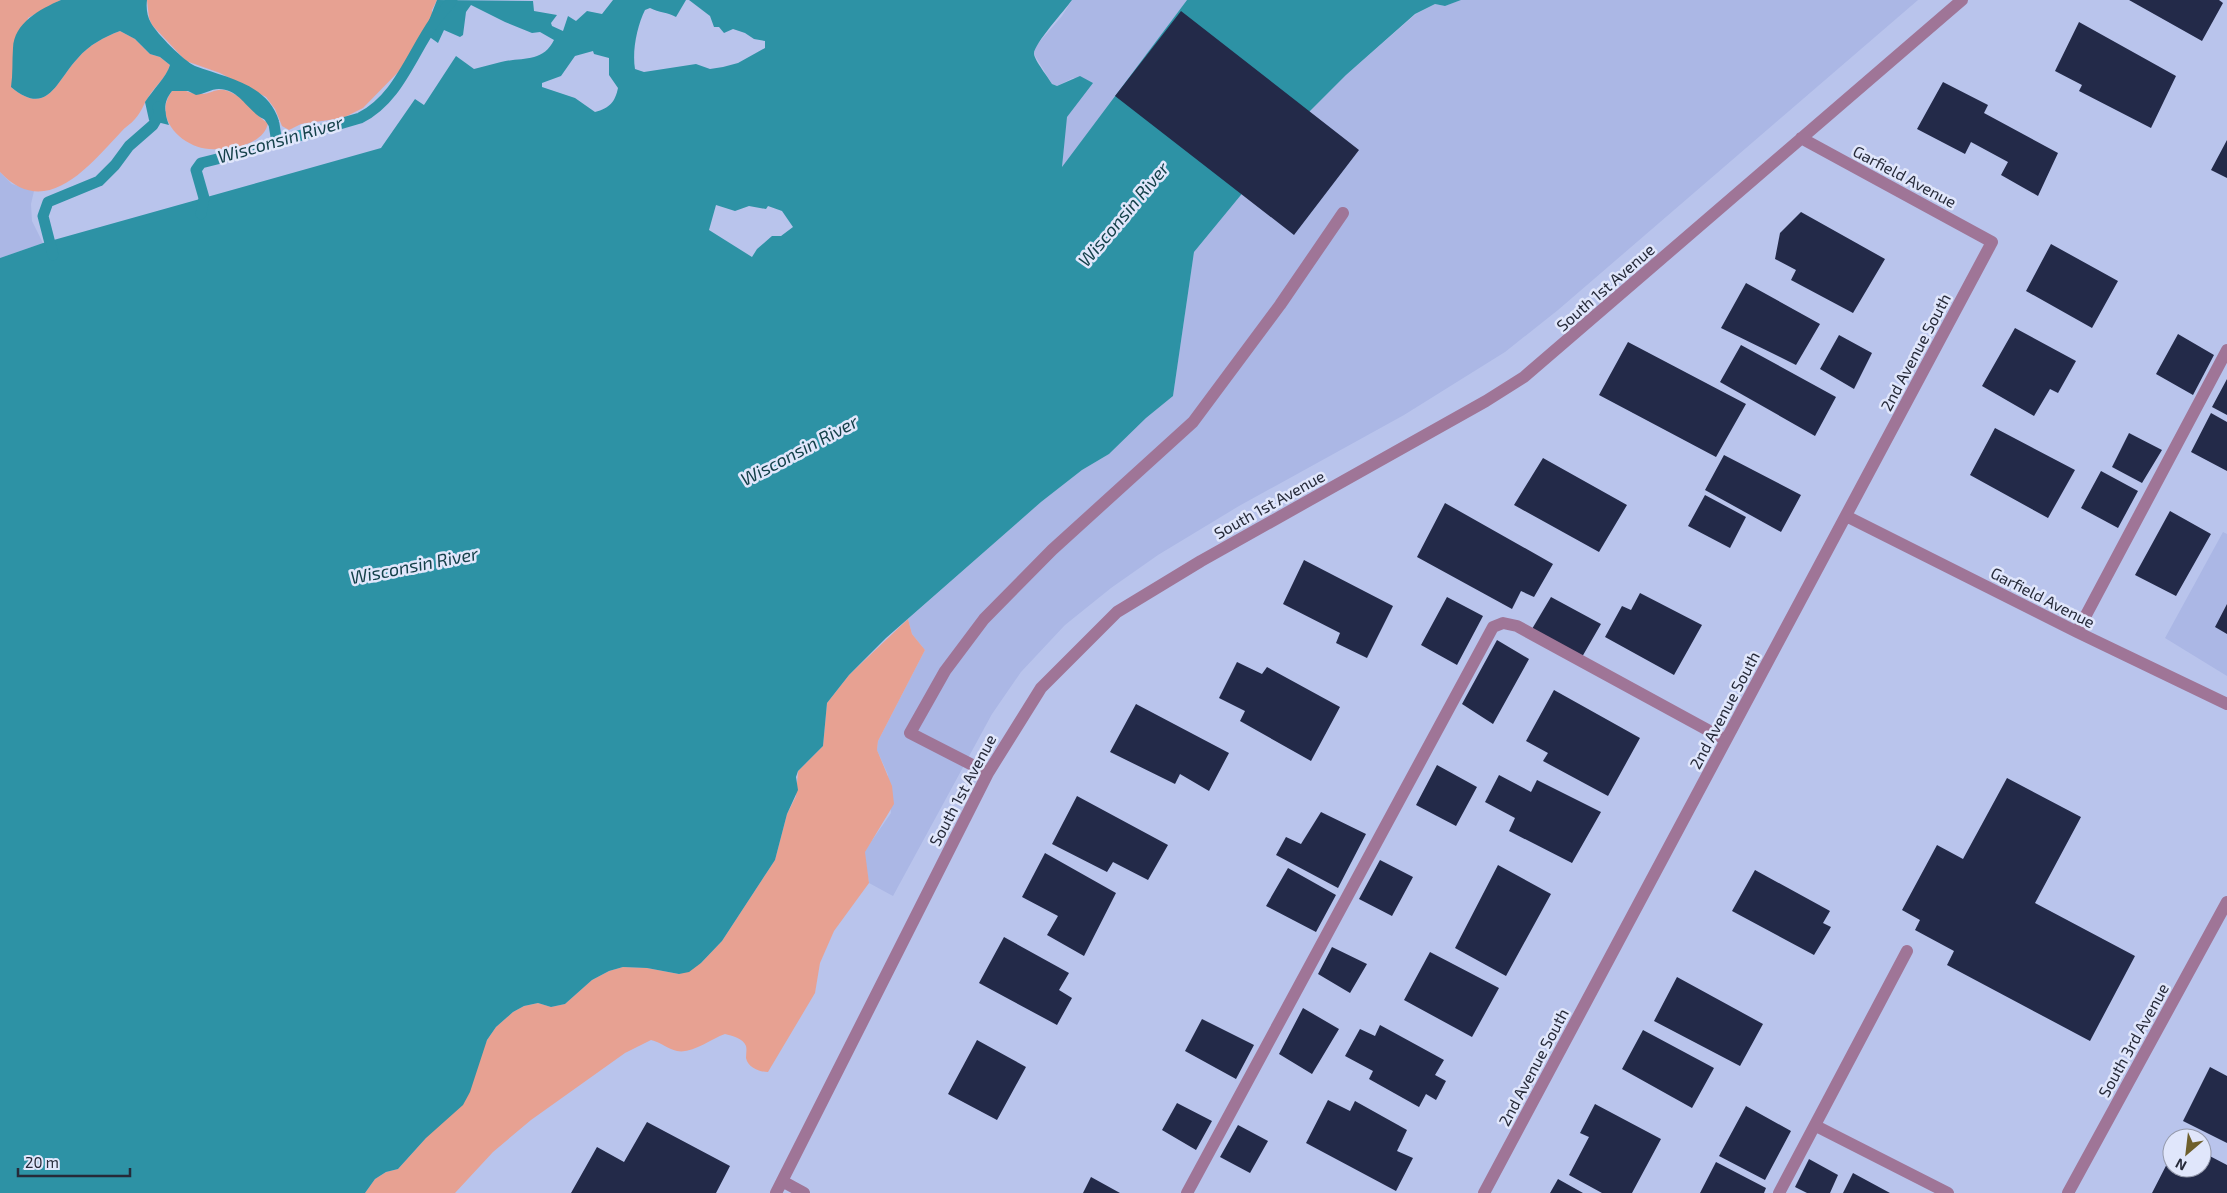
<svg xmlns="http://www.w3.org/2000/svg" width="2227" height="1193" font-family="'Exo 2',sans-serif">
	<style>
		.built { fill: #abb7e5 }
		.green { fill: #e7a192 }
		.water { fill: #2d92a5; fill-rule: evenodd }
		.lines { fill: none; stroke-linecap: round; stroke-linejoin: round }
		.stream { stroke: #2d92a5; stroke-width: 11 }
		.building { fill: #232a49 }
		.minor { stroke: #9f7597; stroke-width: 12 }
		.labels { text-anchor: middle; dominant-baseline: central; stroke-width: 5; stroke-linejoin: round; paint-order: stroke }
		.street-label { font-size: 16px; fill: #262a39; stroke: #e0e6fb }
		.water-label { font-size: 18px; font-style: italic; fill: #144049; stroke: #e0e6fb }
	</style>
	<rect width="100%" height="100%" fill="#b9c4ec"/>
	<path class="built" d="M1072 0H1187L1062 168 1066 117 1092 83 1073 78 1057 86 1052 84 1034 54 1035 47 1062 16Z
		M1461 0H1918L1558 310 1505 352 1404 415 1239 506 1158 555 1111 588 1065 625 1021 672 992 714 893 896 869 883 864 852 891 813 888 775 877 750 878 741 925 650 912 634 908 619 1041 502 1082 470 1109 454 1146 418 1173 396 1194 252 1310 111 1346 75 1416 14 1435 4 1445 6Z
		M0 172 12 184 34 191 31 204 32 221 43 243 0 258Z
		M2223 532 2227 534V676L2165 638Z"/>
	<path class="green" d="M0 0H61L28 18 11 87C48 118 56 81 78 58 89 45 104 37 120 31L135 39 150 54 160 57 170 65C167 77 156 85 149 96 144 103 141 113 135 119 131 124 125 127 121 132 89 166 46 221 0 172Z
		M147 0H437L432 10V16L428 25 407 63 363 108 343 118 301 124 289 130 282 126 275 109 266 97 220 73 186 61 152 25 149 18Z
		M179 89C185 90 192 94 198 94 216 95 216 82 239 97 250 104 256 116 268 123 264 145 229 151 209 149 181 147 152 117 172 91Z
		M908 619 912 634 925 650 878 741 877 750 892 786 894 804 865 852 869 883 834 931 820 963 815 993 768 1072C760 1072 748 1068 746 1058 746 1054 747 1050 746 1046 743 1038 732 1036 725 1034 710 1039 693 1054 677 1051 668 1049 660 1042 651 1040L625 1053 531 1120 493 1152 455 1193H365L375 1179 386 1172 398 1169 426 1138 480 1056 487 1040 496 1027 513 1012 524 1006 538 1003 551 1007 565 1004 592 980 609 971 623 967 647 968 679 974 701 963 722 941 775 860 787 814 796 796 798 771 823 746 827 703 849 675Z"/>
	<path class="water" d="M61 0H147C146 8 147 16 151 23 157 34 184 61 195 66 227 78 268 84 279 121 252 126 245 89 219 89 211 89 204 94 196 95L188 91H172C163 102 164 112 169 125L149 120 145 102C152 91 167 76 170 65L160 57 150 54 135 39 120 31C104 37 89 45 78 58 56 81 48 118 11 87 13 74 12 61 13 48 14 23 40 9 61 0Z
		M437 0 533 1 534 11 557 15 551 23 552 26 563 31 568 16 576 21 587 11 602 14 613 0H686L676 17C668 12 659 13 650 8L645 10C637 26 632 51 635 69L644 72 696 64 710 69 723 67 738 63 765 48V41L754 39 745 33 733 29 724 33 719 27H714L710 16 689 0H1072C1065 10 1033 45 1034 54 1035 61 1048 77 1052 84L1057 86 1080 76 1093 83 1067 117 1062 167 1187 0H1461L1445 6 1435 4 1415 14 1346 75 1310 111 1194 252 1173 396 1146 418 1109 454 1082 470 1041 502 886 638 849 675 827 703 823 746 798 771 796 777 798 790 787 814 775 860 722 941 701 963 689 972 679 974 647 968 623 967 609 971 592 980 565 1004 551 1007 538 1003 524 1006 513 1012 496 1027 487 1040 470 1092 463 1105 426 1138 398 1169 386 1172 375 1179 365 1193H0V258L43 243 381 148 415 99 424 105 456 56 474 69C483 67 492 64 501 62 521 57 543 63 554 40L540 32 532 33 505 22 471 5 466 12 463 35 460 37 444 30 438 43 424 33ZM593 51 594 54 609 58V75L618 88C615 102 610 108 595 112L575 98 542 87V83L561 76 575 56ZM716 205 735 211 749 206 766 209 768 206 782 211 793 227 781 236H772L757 249 752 257 709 230Z"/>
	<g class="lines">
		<path class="stream" d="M265 110 274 124 277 143
			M201 214 204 198 196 170 201 163 237 154 360 118C398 99 411 55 435 21 440 14 447 7 452 0
			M53 255 43 216 48 202 99 181 115 165 129 146 153 125 160 113 158 107"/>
	</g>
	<path class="building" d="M2129 0H2219L2223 3 2202 41Z
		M1181 11 1359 150 1294 235 1115 96Z
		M2079 22 2176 76 2151 128 2079 91 2082 85 2055 71Z
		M1943 82 1988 105 1984 113 2058 153 2038 196 2001 175 2008 162 1971 142 1965 154 1917 129Z
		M2227 140V178L2211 170Z
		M1801 212 1885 259 1853 313 1791 280 1796 270 1775 259 1780 233Z
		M2051 244 2118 281 2092 328 2026 291Z
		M1746 283 1820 324 1796 365 1721 328Z
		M2015 328 2076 361 2058 393 2050 389 2034 416 1982 386Z
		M2178 334 2214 355 2193 395 2156 374Z
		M1839 335 1872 353 1854 389 1820 369Z
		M1628 342 1746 404 1716 457 1599 395Z
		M1741 345 1836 397 1815 436 1720 382Z
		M2227 379V415L2212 407Z
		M2211 413 2227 422V471L2191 452Z
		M1995 428 2075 470 2048 518 1970 475Z
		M2129 433 2162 450 2142 483 2112 467Z
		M1724 455 1801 495 1781 532 1705 490Z
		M1543 458 1627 505 1599 552 1514 505Z
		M2101 471 2138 491 2118 528 2081 508Z
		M1705 495 1746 517 1730 548 1688 526Z
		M1445 503 1553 564 1534 597 1521 591 1512 609 1417 557Z
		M2170 511 2211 534 2176 596 2135 575Z
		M1304 560 1393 606 1367 658 1336 643 1340 633 1283 604Z
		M1640 593 1702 625 1674 675 1605 637 1622 606 1631 610Z
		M1447 597 1483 616 1457 665 1421 645Z
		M1551 597 1601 624 1582 657 1532 629Z
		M2227 604V634L2215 627Z
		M1497 640 1529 659 1493 724 1462 704Z
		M1237 662 1262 674 1267 667 1340 707 1311 761 1240 721 1245 711 1219 698Z
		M1554 690 1640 738 1608 796 1543 761 1548 753 1526 741Z
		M1136 704 1229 753 1209 791 1180 774 1175 784 1110 752Z
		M1437 765 1477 787 1456 826 1416 805Z
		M1499 775 1531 792 1537 780 1601 812 1572 863 1509 831 1515 818 1485 802Z
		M2007 778 2081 817 2035 903 2135 956 2090 1041 1947 965 1954 951 1915 930 1920 920 1902 910 1937 845 1963 859Z
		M1077 796 1168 845 1148 880 1113 862 1107 872 1052 844Z
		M1321 812 1366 834 1338 888 1276 855 1286 837 1301 844Z
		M1045 853 1116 893 1084 956 1047 935 1058 916 1022 897Z
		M1380 860 1413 877 1392 916 1359 899Z
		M1498 865 1551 894 1506 976 1455 948Z
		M1288 868 1336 895 1316 932 1266 906Z
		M1755 870 1830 911 1823 923 1831 927 1814 955 1732 911Z
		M1004 937 1069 973 1059 990 1072 998 1057 1025 979 983Z
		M1332 947 1367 964 1350 993 1318 974Z
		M1430 952 1499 988 1472 1037 1404 1000Z
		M1677 977 1763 1024 1740 1066 1654 1021Z
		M1303 1008 1339 1029 1312 1074 1279 1054Z
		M1202 1019 1254 1045 1236 1079 1185 1051Z
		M1380 1025 1444 1060 1435 1075 1446 1081 1436 1100 1426 1094 1419 1107 1369 1079 1373 1071 1345 1056 1360 1029 1375 1036Z
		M1643 1030 1714 1068 1692 1108 1622 1069Z
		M977 1040 1026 1067 997 1120 948 1094Z
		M2210 1067 2227 1076V1143L2183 1121Z
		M1328 1100 1350 1111 1355 1101 1407 1130 1397 1151 1413 1158 1396 1191 1306 1143Z
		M1177 1103 1212 1121 1196 1150 1162 1130Z
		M1595 1104 1661 1139 1632 1193H1602L1569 1175 1589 1137 1580 1133Z
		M1746 1106 1791 1131 1765 1180 1719 1156Z
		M647 1122 730 1166 716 1193H571L597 1147 624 1162Z
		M1238 1125 1268 1141 1250 1173 1220 1157Z
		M2202 1152 2227 1165V1193H2152L2172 1154V1168H2202Z
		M1809 1159 1838 1175 1830 1193H1807L1795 1187Z
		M1716 1162 1766 1188 1764 1193H1700Z
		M1853 1173 1890 1193H1843Z
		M1091 1177 1120 1193H1083Z
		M1558 1179 1583 1193H1550Z"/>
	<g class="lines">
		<path class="minor" d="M1846 516 2077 632 2227 704
			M2077 632 2227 350
			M988 773 910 733 945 671 984 619 1052 550 1193 422 1280 305 1343 213
			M1816 1126 1948 1193
			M782 1181 804 1193
			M776 1193 988 773 1041 688 1117 612 1201 561 1486 401 1524 377 1962 0
			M1187 1193 1493 627 1503 623 1517 626 1726 740
			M1484 1193 1992 242 1801 138
			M1779 1193 1907 951
			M2068 1193 2227 902"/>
	</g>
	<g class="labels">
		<g class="street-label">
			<text transform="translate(1905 176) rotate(28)">Garfield Avenue</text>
			<text transform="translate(1605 287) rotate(-41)">South 1st Avenue</text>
			<text transform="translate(1915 352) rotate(-62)">2nd Avenue South</text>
			<text transform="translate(1269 504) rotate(-29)">South 1st Avenue</text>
			<text transform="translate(2043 597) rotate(27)">Garfield Avenue</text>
			<text transform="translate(1724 710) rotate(-62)">2nd Avenue South</text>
			<text transform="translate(962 790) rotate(-62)">South 1st Avenue</text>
			<text transform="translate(2133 1040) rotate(-61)">South 3rd Avenue</text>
			<text transform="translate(1533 1067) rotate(-62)">2nd Avenue South</text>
		</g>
		<g class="water-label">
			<text transform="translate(280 139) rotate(-16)">Wisconsin River</text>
			<text transform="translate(1123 214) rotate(-50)">Wisconsin River</text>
			<text transform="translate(799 450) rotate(-28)">Wisconsin River</text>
			<text transform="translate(414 565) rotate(-11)">Wisconsin River</text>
		</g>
	</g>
	<g transform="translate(2187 1153) rotate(208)"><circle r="24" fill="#e0e6fb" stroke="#969bad"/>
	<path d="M0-4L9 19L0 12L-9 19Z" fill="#6e5f2c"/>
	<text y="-8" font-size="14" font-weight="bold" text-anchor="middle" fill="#262a39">N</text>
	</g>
	<path d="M18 1168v8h112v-8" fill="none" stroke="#262a39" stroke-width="2.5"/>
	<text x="25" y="1168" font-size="15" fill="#262a39" stroke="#e0e6fb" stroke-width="4" paint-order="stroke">20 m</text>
</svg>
